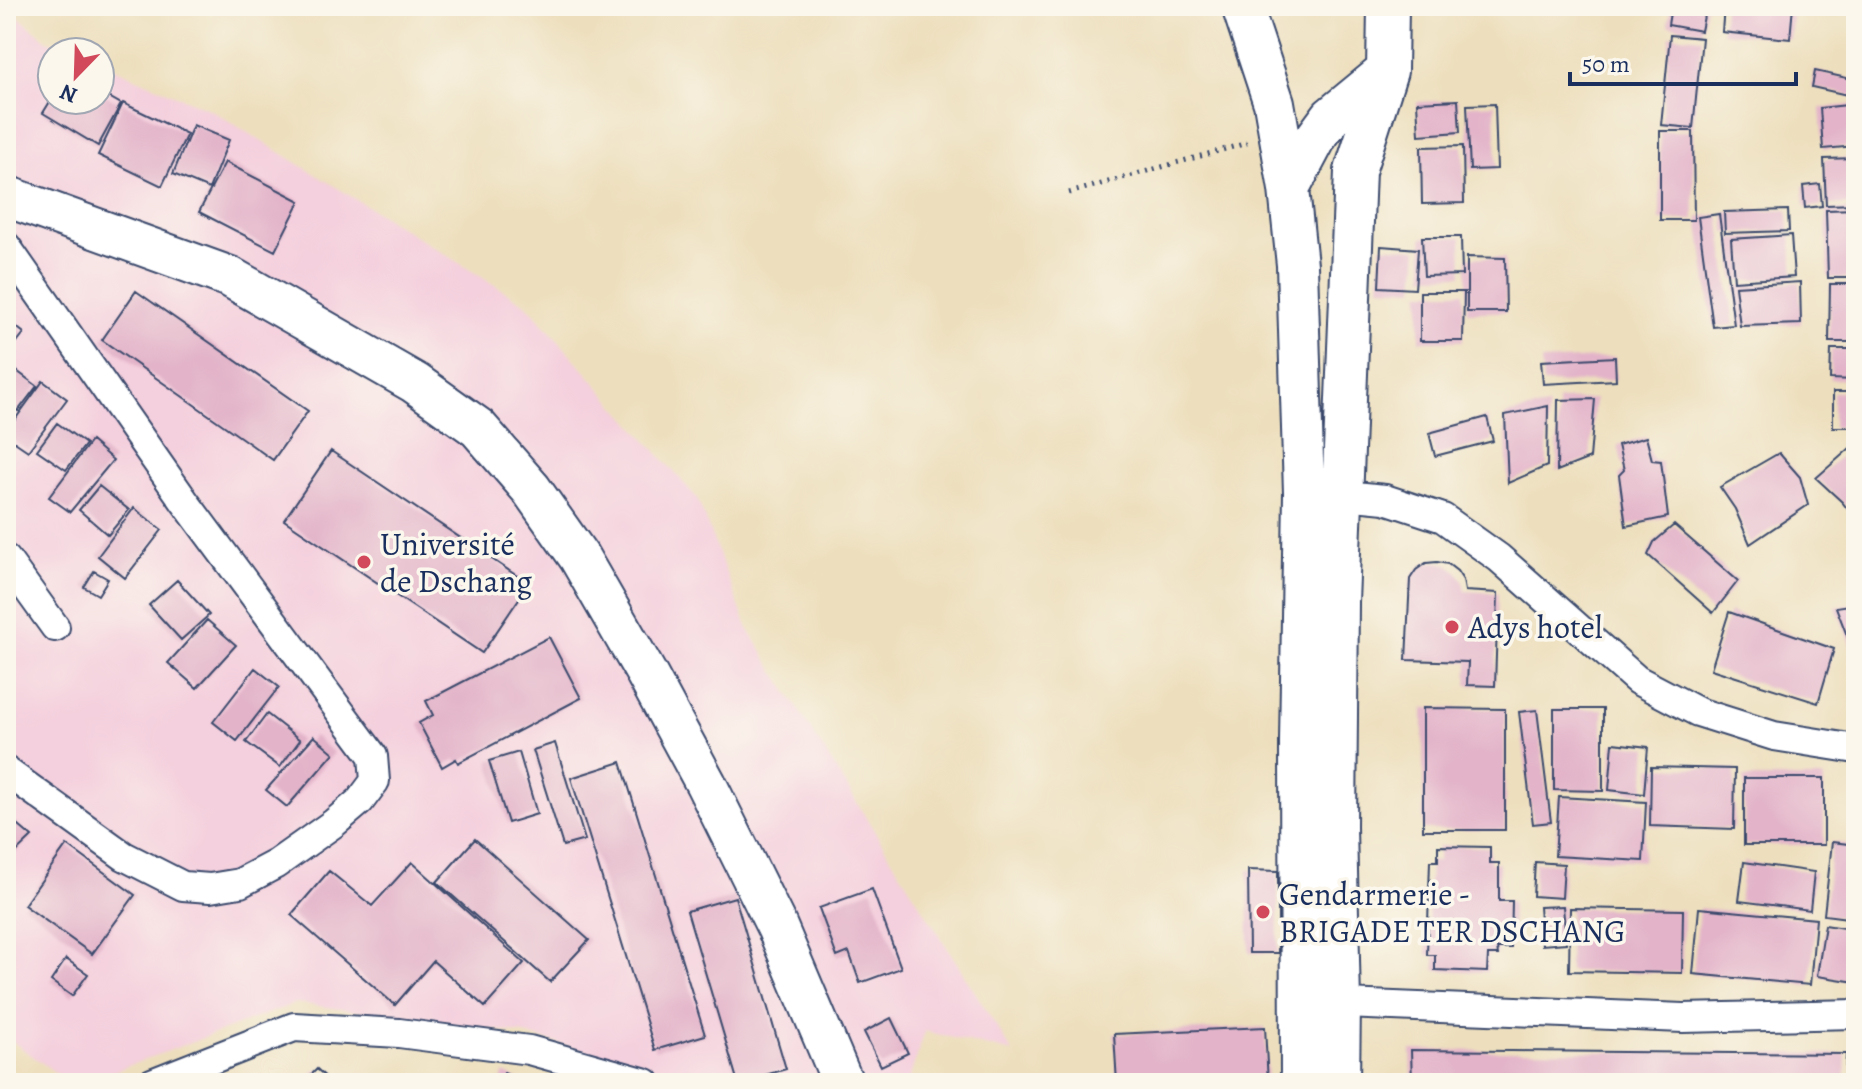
<svg xmlns="http://www.w3.org/2000/svg" width="1862" height="1089" font-family="Alegreya,serif">
	<style>
		.built { fill: #f4cfdd }
		.building { fill: #e3b4c9 }
		.lines { fill: none; stroke-linecap: round; stroke-linejoin: round }
		.street-casing { stroke: #3a496c; stroke-width: 32 }
		.secondary-casing { stroke: #3a496c; stroke-width: 44 }
		.path { stroke: #3a496c; stroke-width: 5; stroke-dasharray: 2 6; stroke-linecap: butt }
		.street { stroke: #fff; stroke-width: 28 }
		.secondary { stroke: #fff; stroke-width: 40 }
		.poi-dot { fill: #d1495b; stroke: #fbf7ec; stroke-width: 3 }
		.labels { text-anchor: middle; dominant-baseline: central; stroke-width: 7; stroke-linejoin: round; paint-order: stroke }
		.poi-label { font-size: 32px; fill: #1b2f5e; stroke: #fbf7ec; text-anchor: start }
	</style>
	<rect width="100%" height="100%" fill="#fbf7ec"/>
	<filter id="ink" filterUnits="userSpaceOnUse"><feTurbulence type="fractalNoise" baseFrequency=".0125" numOctaves="2"/><feDisplacementMap in="SourceGraphic" scale="16" xChannelSelector="R" yChannelSelector="G"/><feConvolveMatrix kernelMatrix="1 2 1 2 8 2 1 2 1" color-interpolation-filters="sRGB"/></filter>
	<filter id="wash" filterUnits="userSpaceOnUse"><feTurbulence type="fractalNoise" baseFrequency=".006" numOctaves="4" result="noise"/><feDisplacementMap in="SourceGraphic" scale="32" xChannelSelector="R" yChannelSelector="G"/><feGaussianBlur stdDeviation="1.8" result="paint"/><feColorMatrix in="noise" values="0 0 0 0 0 0 0 0 0 0 0 0 0 0 0 0 0 1.4 0 .05"/><feComposite in="paint" operator="in"/></filter>
	<g filter="url(#wash)">
		<rect width="100%" height="100%" fill="#eddfbd"/>
		<path class="built" d="M6 7 47 40 75 52H52V100H100V62L213 111 527 305 697 498 747 627 1013 1053 925 1031 908 1083H682L649 1069 524 1034 296 1003 83 1083H70L6 1037Z"/>
		<g id="blocks">
			<path class="building" d="M1671 6H1706L1701 31 1668 25Z
				M1724 6H1793L1790 39 1722 32Z
				M1670 35 1702 38 1693 128 1661 125Z
				M1815 71 1856 80V97L1812 87Z
				M100 92 121 104 98 146 43 113 51 100H100Z
				M1458 100 1460 132 1419 135 1417 102Z
				M123 103 187 134 162 186 98 155Z
				M1495 104 1497 169 1470 170 1467 105Z
				M1856 104V146L1823 149 1820 108Z
				M193 125 229 140 209 189 173 174Z
				M1660 131H1693L1694 220H1660Z
				M1463 146 1464 203 1422 204 1421 147Z
				M1856 158V204L1826 205 1824 159Z
				M225 162 300 201 275 251 199 212Z
				M1820 184 1822 206 1805 208 1803 186Z
				M1856 209V278H1828L1826 210Z
				M1788 210 1789 231 1725 233 1724 212Z
				M1719 214 1734 325 1713 327 1698 217Z
				M1791 235 1794 277 1734 281 1731 239Z
				M1422 237H1461L1462 275 1424 276Z
				M1381 246 1418 249 1415 289 1379 287Z
				M1467 257 1505 258 1506 312H1467Z
				M1800 282 1801 324 1740 326 1735 286Z
				M1830 284H1856V342H1829Z
				M136 291 308 411 273 460 102 340Z
				M1420 292H1464L1463 341H1420Z
				M6 319 24 333 6 356Z
				M1831 349H1856V380L1830 379Z
				M1615 357 1616 380 1543 384 1541 361Z
				M6 363 37 386 18 411 6 402Z
				M43 381 67 399 28 451 6 436V432Z
				M1833 392H1854L1853 427H1833Z
				M1595 399 1590 458 1557 471 1558 400Z
				M1548 406 1547 466 1508 483 1505 415Z
				M1487 417 1493 441 1435 456 1429 433Z
				M57 423 86 444 66 470 37 450Z
				M1646 437 1652 460 1661 461 1668 517 1626 526 1619 475 1624 470 1618 445Z
				M91 441 113 460 70 512 49 497Z
				M1850 448 1856 454V520L1842 502 1816 478Z
				M331 451 529 584 482 653 284 520Z
				M1779 453 1800 477 1808 505 1750 544 1735 509 1720 487Z
				M99 486 129 510 108 535 79 510Z
				M134 508 162 530 125 578 98 556Z
				M1674 525 1738 581 1713 613 1648 555 1654 542Z
				M1437 562 1448 564 1457 571 1463 580 1465 591 1498 593 1495 686 1467 685 1468 662 1406 660 1410 579 1416 570 1426 563Z
				M94 571 108 579 98 595 84 587Z
				M177 580 209 615 181 640 149 605Z
				M1856 604V659L1836 607Z
				M1729 612 1834 649 1818 703 1711 669Z
				M207 620 236 645 197 688 168 663Z
				M549 637 581 698 458 763 456 759 442 767 419 723 433 715 426 701Z
				M255 668 279 687 237 741 213 722Z
				M1423 708 1505 709V830H1423Z
				M1554 709H1603V791L1554 790Z
				M1537 710 1551 822 1533 824 1519 712Z
				M267 714 300 740 280 767 246 742Z
				M314 736 334 753 287 807 266 790Z
				M555 743 585 840 563 846 533 750Z
				M1613 743 1648 747 1644 794 1609 790Z
				M519 752 537 814 508 823 489 761Z
				M621 762 705 1035 655 1050 571 778Z
				M1651 767 1735 769 1734 829 1650 826Z
				M1744 778H1824V845H1744Z
				M1559 797 1646 802 1643 861 1555 856Z
				M6 815 32 837 6 862Z
				M475 839 589 940 550 982 437 882Z
				M1832 842 1856 845V919L1824 915Z
				M67 845 135 895 92 954 24 905Z
				M1438 846 1490 847V863H1499V901H1512L1511 948H1497L1498 955H1488L1487 972 1435 970V955H1427L1430 861H1438Z
				M412 862 524 963 485 1007 433 961 395 1005 291 915 329 871 372 906Z
				M1535 862 1564 864 1562 898 1533 896Z
				M1744 862 1814 872 1810 910 1739 901Z
				M1248 870 1278 871V953H1249Z
				M872 889 901 968 860 983 849 952 837 957 819 908Z
				M735 897 786 1069 738 1083 687 911Z
				M1563 906 1566 943 1542 945 1539 907Z
				M1570 908 1683 910 1682 973 1569 971Z
				M1699 908 1816 919 1810 985 1693 974Z
				M1825 925 1856 930V982L1817 976Z
				M66 959 88 974 72 996 51 981Z
				M891 1018 908 1053 881 1066 864 1032Z
				M1265 1027 1268 1083H1117L1114 1034Z
				M1411 1050 1846 1054 1845 1083 1412 1082Z
				M317 1069 332 1083H303Z
				M504 1073 525 1083H500Z"/>
		</g>
	</g>
	<g filter="url(#ink)">
		<use href="#blocks" fill-opacity="0" stroke="#3a496c" stroke-width="2"/>
		<g class="lines">
			<g class="street-casing">
				<path id="street" d="M6 246 185 502 373 756 375 781 360 801 334 823 276 864 240 883 210 888 183 886 124 856 6 771
					M1324 493 1385 499 1443 518 1499 558 1637 680 1698 712 1774 736 1856 749
					M6 559 55 627
					M1321 1003 1683 1018 1856 1014
					M152 1083 294 1027 399 1033 529 1050 646 1083"/>
			</g>
			<g class="secondary-casing">
				<path id="secondary" d="M1242 6 1274 103 1289 189
					M6 196 230 277 415 383 478 428 531 489 579 557 646 673 706 784 777 927 843 1083
					M1301 1083 1300 742 1304 493 1297 265 1289 189 1317 136 1331 117 1387 71
					M1339 1083 1340 1003 1336 827 1338 602 1355 171 1387 71 1388 6"/>
			</g>
			<path class="path" d="M1069 193 1247 143"/>
			<use href="#street" class="street"/>
			<use href="#secondary" class="secondary"/>
		</g>
	</g>
	<g class="poi-dot">
		<circle cx="364" cy="562" r="8"/>
		<circle cx="1452" cy="627" r="8"/>
		<circle cx="1263" cy="912" r="8"/>
	</g>
	<g class="labels">
		<g class="poi-label">
			<text x="380" y="544">Université<tspan x="380" dy="37">de Dschang</tspan></text>
			<text x="1468" y="627">Adys hotel</text>
			<text x="1279" y="894">Gendarmerie -<tspan x="1279" dy="37">BRIGADE TER DSCHANG</tspan></text>
		</g>
	</g>
	<rect width="1862" height="1089" fill="none" stroke="#fbf7ec" stroke-width="32"/>
	<g transform="translate(76 76) rotate(203)"><circle r="38" fill="#fbf7ec" stroke="#a1a7b3" stroke-width="2"/>
	<path d="M0-6L14 30L0 20L-14 30Z" fill="#d1495b"/>
	<text y="-12" font-size="22" font-weight="bold" text-anchor="middle" fill="#1b2f5e">N</text>
	</g>
	<path d="M1570 72v12h226v-12" fill="none" stroke="#1b2f5e" stroke-width="4"/>
	<text x="1582" y="72" font-size="24" fill="#1b2f5e" stroke="#fbf7ec" stroke-width="6" paint-order="stroke">50 m</text>
</svg>
